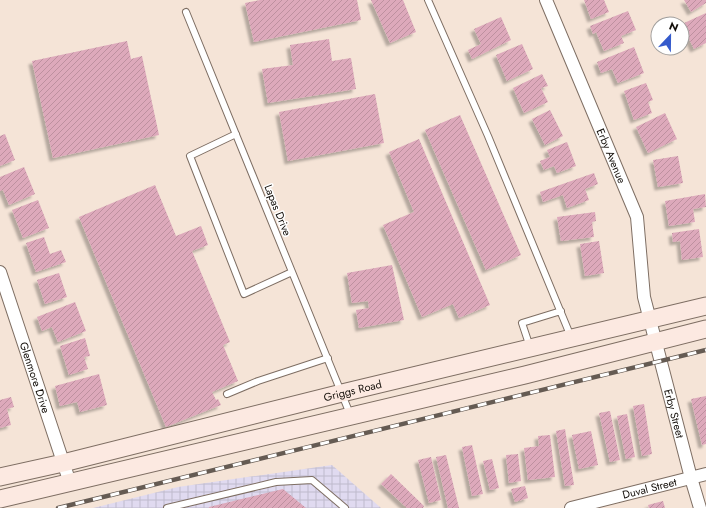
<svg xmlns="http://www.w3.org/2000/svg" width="706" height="508" font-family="Jost,sans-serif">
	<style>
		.industrial { fill: url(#industrial-grid) }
		.building { fill: url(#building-hatch); filter: url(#shadow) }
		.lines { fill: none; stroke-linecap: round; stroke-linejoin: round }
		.lane-casing { stroke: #7e6e63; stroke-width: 8 }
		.street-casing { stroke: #7e6e63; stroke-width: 14 }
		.secondary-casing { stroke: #7e6e63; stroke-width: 19 }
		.lane { stroke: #fff; stroke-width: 6 }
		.street { stroke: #fff; stroke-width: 12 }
		.secondary { stroke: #fce9e1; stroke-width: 17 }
		.rail-casing { stroke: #655b53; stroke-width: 4.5 }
		.rail { stroke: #fff; stroke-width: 3; stroke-dasharray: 9; stroke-linecap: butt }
		.labels { text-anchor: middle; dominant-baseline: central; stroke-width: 3; stroke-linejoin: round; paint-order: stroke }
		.street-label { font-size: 11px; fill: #120d08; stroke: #fff }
	</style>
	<defs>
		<pattern id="industrial-grid" width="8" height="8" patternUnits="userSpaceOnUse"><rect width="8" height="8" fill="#e0daf0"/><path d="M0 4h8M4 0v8" fill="none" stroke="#bfbacc"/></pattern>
		<pattern id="building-hatch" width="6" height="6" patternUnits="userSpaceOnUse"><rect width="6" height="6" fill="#dda9bb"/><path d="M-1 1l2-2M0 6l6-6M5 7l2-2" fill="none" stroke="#bd909f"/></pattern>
		<filter id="shadow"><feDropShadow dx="-3.5" dy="3.5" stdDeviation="1" flood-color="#0004"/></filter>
	</defs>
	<rect width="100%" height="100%" fill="#f5e4d7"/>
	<path class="industrial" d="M332 465 381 508H93L178 487Z"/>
	<path class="building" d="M260 0H357L361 20 254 42 245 3Z
		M371 0H403L416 32 390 43Z
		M584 0H604L609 12 591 19Z
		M684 0H706V3L691 12Z
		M628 11 636 30 621 36 624 43 604 51 596 32 593 34 590 26Z
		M706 13V43L694 49 689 39 682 42V24Z
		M501 17 511 40 472 59 468 50 481 44 474 29Z
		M329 39 332 61 351 58 356 89 268 103 262 69 293 65 290 45Z
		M127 41 131 59 142 56 159 135 53 158 32 61Z
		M522 44 533 69 507 81 496 55Z
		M634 47 644 73 618 83 612 69 601 73 597 62Z
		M542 74 548 86 541 88 548 102 524 113 513 88Z
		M646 83 653 100 648 102 652 113 634 120 624 91Z
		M375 94 384 143 288 161 279 112Z
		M550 110 563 136 545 145 532 119Z
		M665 113 677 139 648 153 636 127Z
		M460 115 521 255 486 270 425 130Z
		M5 134 15 160 0 166V136Z
		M419 139 490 305 459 318 453 304 422 317 383 225 414 212 389 152Z
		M567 142 576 166 557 173 554 166 544 170 540 161 550 157 547 150Z
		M678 156 683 183 658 187 653 160Z
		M24 167 35 194 9 205 3 190 0 191V177Z
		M594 173 598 184 585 189 589 200 567 208 563 195 543 202 540 192Z
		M155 185 176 236 201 226 208 245 192 251 230 342 223 345 238 381 212 392 216 400 218 399 221 405 166 427 79 217Z
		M705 194 706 207 693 209 695 222 669 226 665 201Z
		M38 200 49 228 23 238 12 210Z
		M595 212 596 221 592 222 594 237 561 241 557 217Z
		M699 229 703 257 682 260 680 241 673 242 672 233Z
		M44 237 50 254 61 250 66 262 36 272 26 243Z
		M599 241 604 273 585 276 580 244Z
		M392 265 404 320 359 328 356 310 369 308 368 301 352 303 347 273Z
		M59 273 67 297 45 304 37 280Z
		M75 302 86 331 58 342 52 327 42 331 37 317Z
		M85 338 90 356 84 357 88 369 69 375 60 346Z
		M99 374 107 405 80 412 77 402 60 406 55 386Z
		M706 396V444L702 445 691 399Z
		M11 397 14 407 7 409 11 425 0 428V400Z
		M644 404 652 454 642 456 633 406Z
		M610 411 620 460 610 462 599 413Z
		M627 414 635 457 626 459 617 416Z
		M565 429 574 485 565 486 556 431Z
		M591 431 598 465 579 469 572 435Z
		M550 435 555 477 528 480 524 448 539 446 538 436Z
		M472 445 483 494 472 496 462 447Z
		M518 454 521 481 509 483 506 455Z
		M446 455 459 508H448L436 457Z
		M431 457 441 500 429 503 418 460Z
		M492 459 499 488 490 490 483 461Z
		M391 474 424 506 423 508H407L381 484Z
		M525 486 528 498 515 502 511 489Z
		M283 489 306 508H209V507Z
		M663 501 665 508H649L648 505Z"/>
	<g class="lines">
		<g class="lane-casing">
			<path id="lane" d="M428 0 488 136 571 337
				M186 12 350 414
				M236 134 190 156 244 294 292 272
				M530 347 522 323 561 311
				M227 394 258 381 328 358
				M167 508 276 482 312 480 345 508"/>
		</g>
		<g class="street-casing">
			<g id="street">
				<path id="s1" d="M546 0 637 217 644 297 691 478 700 508"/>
				<path id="s2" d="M0 272 70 483"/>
				<path id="s3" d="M571 508 706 474"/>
			</g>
		</g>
		<g class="secondary-casing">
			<g id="secondary">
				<path id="s4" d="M0 477 63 463 342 393 706 306"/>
				<path d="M0 499 525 375 706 329"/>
			</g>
		</g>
		<use href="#lane" class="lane"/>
		<use href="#street" class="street"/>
		<use href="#secondary" class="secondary"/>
		<g class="rail-casing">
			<path id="rail" d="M58 508 706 350"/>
		</g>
		<use href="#rail" class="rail"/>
	</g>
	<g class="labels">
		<g class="street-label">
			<text stroke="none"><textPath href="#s1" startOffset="169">Erby Avenue</textPath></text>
			<text transform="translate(278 210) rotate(68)">Lapas Drive</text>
			<text stroke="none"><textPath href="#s2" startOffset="111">Glenmore Drive</textPath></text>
			<text stroke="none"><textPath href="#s4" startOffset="363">Griggs Road</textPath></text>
			<text stroke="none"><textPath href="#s1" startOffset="436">Erby Street</textPath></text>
			<text stroke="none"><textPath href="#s3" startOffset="81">Duval Street</textPath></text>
		</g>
	</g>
	<g transform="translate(670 36) rotate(22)"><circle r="19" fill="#ffffff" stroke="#a09e9c"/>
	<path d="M0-3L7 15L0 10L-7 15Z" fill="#355bcc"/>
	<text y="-6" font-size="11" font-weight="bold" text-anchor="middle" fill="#120d08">N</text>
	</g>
</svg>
